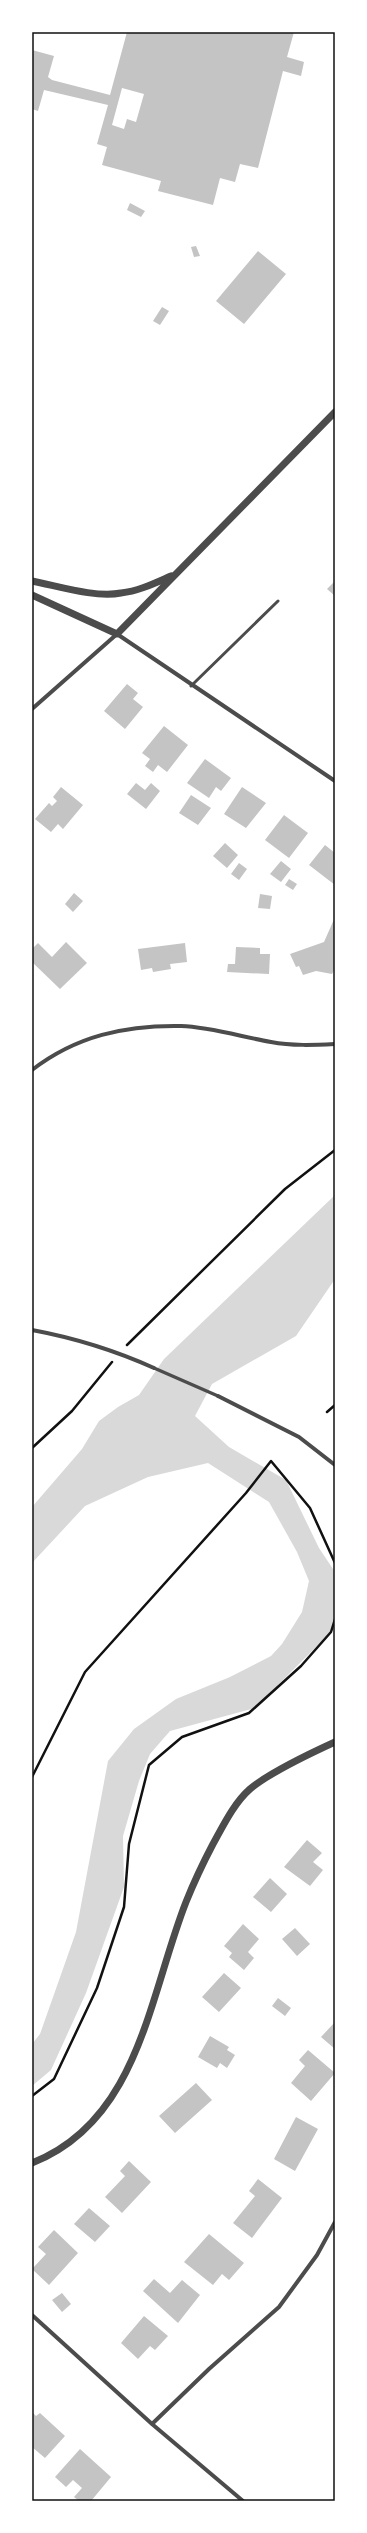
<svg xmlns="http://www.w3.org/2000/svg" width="367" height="2533" font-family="'PT Sans Narrow',sans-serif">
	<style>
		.water { fill: #d9d9d9 }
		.building { fill: #c4c4c4; fill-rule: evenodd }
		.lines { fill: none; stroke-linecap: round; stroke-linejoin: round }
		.path { stroke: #111; stroke-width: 2.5 }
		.service { stroke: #4c4c4c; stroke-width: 3 }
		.pedestrian { stroke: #4c4c4c; stroke-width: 3.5 }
		.minor { stroke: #4c4c4c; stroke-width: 4 }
		.tertiary { stroke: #4c4c4c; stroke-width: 7 }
		.neatline { fill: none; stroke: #111; stroke-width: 1.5 }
	</style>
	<rect width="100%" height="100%" fill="#fff"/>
	<path class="water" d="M335 1195V1279L296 1336 212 1384 195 1416 229 1447 286 1480 319 1548 335 1572V1619L331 1632 255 1708 170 1731 150 1754 139 1781 123 1836 124 1887 86 1993 51 2070 32 2086V2044L40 2034 76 1932 108 1761 134 1729 176 1699 230 1677 271 1656 282 1644 302 1612 309 1581 297 1552 269 1502 208 1463 148 1477 85 1506 32 1563V1507L82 1449 99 1421 118 1407 139 1395 164 1359Z"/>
	<path class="building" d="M127 32H294L287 57 304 62 301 76 283 71 258 168 240 164 235 182 220 178 213 205 158 191 161 181 102 165 107 147 97 144 108 105 44 90 38 111 32 109V50L54 56 48 77 52 80 110 95ZM122 88 144 94 136 122 127 119 124 129 112 125Z
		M130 203 145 211 141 217 127 210Z
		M196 246 200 256 194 257 191 247Z
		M258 251 286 274 244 324 216 301Z
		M162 307 169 311 160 325 153 321Z
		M335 581V596L327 589Z
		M127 684 138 693 133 699 143 707 125 729 104 711Z
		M164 726 188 745 167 772 158 765 153 772 145 766 150 759 142 753Z
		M205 759 231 778 221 791 216 787 209 798 187 783Z
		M136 783 145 790 151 783 160 791 146 809 127 794Z
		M61 787 83 805 63 829 58 824 51 832 35 819 49 803 52 806 57 801 53 797Z
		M242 787 266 803 246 828 224 814Z
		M191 795 211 808 198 825 179 813Z
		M284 815 308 833 289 858 265 840Z
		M225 843 238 855 227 868 213 856Z
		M325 845 335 853V885L309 865Z
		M281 861 291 869 281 882 270 874Z
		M239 863 247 869 239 880 231 874Z
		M289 879 297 884 293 890 285 885Z
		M74 893 83 901 73 912 65 904Z
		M260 894 272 896 270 909 258 908Z
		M335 917V968L332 974 316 971 303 975 299 966 296 967 290 954 324 942Z
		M66 942 87 963 60 989 32 962V949L38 943 52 957Z
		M185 943 187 962 170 964 171 969 153 972 152 968 141 970 138 949Z
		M236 947 260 948V954H270L269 974 227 972 228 964H235Z
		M307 1840 322 1853 313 1862 323 1870 310 1886 284 1867Z
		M270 1878 287 1894 271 1912 253 1897Z
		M243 1924 259 1939 248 1952 254 1958 244 1970 229 1957 232 1953 224 1946Z
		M295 1928 310 1944 297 1956 282 1939Z
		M224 1973 241 1988 219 2012 202 1997Z
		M278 1998 291 2008 285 2016 272 2006Z
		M335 2022V2049L321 2037Z
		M210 2036 229 2047 227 2050 235 2055 227 2068 220 2063 217 2068 198 2057Z
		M308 2050 335 2073 311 2101 291 2083 305 2066 299 2060Z
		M196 2083 212 2100 175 2133 159 2116Z
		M296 2117 318 2129 295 2171 274 2159Z
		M129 2161 151 2182 122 2213 105 2197 125 2176 120 2171Z
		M258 2179 282 2198 252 2238 233 2223 255 2196 249 2191Z
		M89 2208 110 2226 95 2242 74 2224Z
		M54 2230 78 2253 49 2285 32 2269 46 2254 38 2247Z
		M209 2234 244 2263 229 2280 222 2274 213 2285 184 2262Z
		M154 2279 170 2293 182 2280 200 2295 178 2323 143 2291Z
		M62 2293 71 2304 62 2312 52 2300Z
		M144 2316 168 2336 155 2350 150 2346 138 2359 121 2343Z
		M32 2412 36 2416 40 2413 65 2436 45 2458 32 2447Z
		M80 2449 111 2477 91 2501H79L74 2497 82 2488 73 2480 66 2487 55 2477Z"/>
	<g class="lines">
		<path class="path" d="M127 1345 285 1189 335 1150
			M327 1412 335 1405
			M32 1448 72 1411 112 1362
			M32 1777 85 1672 246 1493 271 1461 310 1508 335 1563
			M32 2096 54 2079 97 1988 124 1907 129 1844 149 1765 182 1737 249 1713 301 1666 331 1632 335 1619"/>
		<path class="service" d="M191 686 278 601"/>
		<path class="pedestrian" d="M154 1368 218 1396"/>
		<path class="minor" d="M32 709 117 634 335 781
			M32 1070C76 1036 125 1025 181 1026 211 1027 242 1037 271 1042 292 1046 314 1045 335 1044
			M32 1330C75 1338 114 1350 154 1368
			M218 1396 299 1437 335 1465
			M32 2315 152 2424 243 2501
			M152 2424 209 2369 279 2307 317 2255 335 2222"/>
		<path class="tertiary" d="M32 581C58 586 95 598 121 593 139 591 155 583 171 576
			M32 595 117 634 335 412
			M32 2163C139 2121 149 1996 186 1902 194 1882 203 1863 213 1844 223 1826 234 1803 250 1789 269 1773 311 1753 335 1742"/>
	</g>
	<rect width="367" height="2533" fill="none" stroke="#ffffff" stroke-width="66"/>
	<rect x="33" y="33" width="301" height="2467" class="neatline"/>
</svg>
